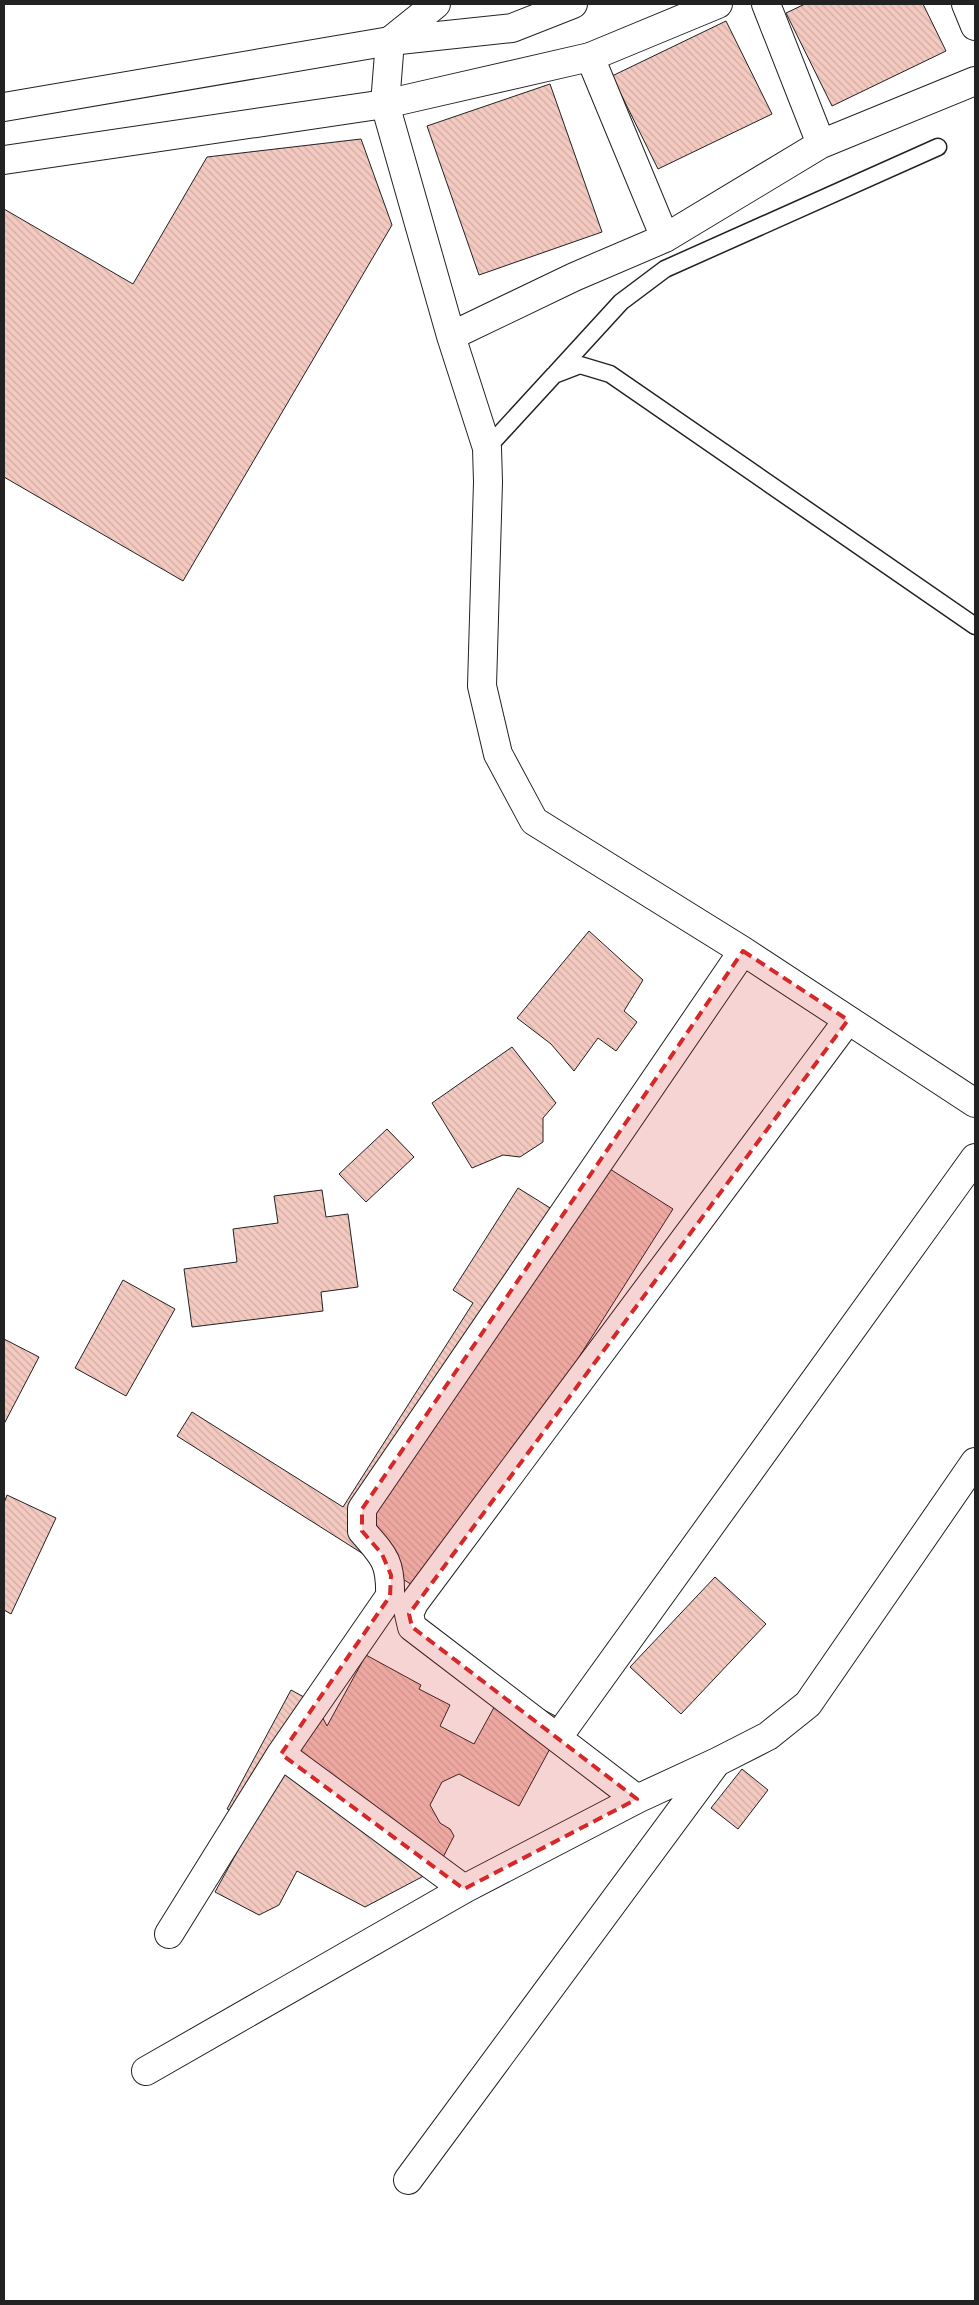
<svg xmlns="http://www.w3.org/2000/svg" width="979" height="2305" font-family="'PT Sans Narrow',sans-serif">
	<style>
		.building { fill: url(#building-back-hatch); stroke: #222 }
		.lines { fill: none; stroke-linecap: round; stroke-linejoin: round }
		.service-casing { stroke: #222; stroke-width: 19 }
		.minor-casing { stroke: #222; stroke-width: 30 }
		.secondary-casing { stroke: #222; stroke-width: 30 }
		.service { stroke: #fff; stroke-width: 16 }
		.minor { stroke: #fff; stroke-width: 28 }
		.secondary { stroke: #fff; stroke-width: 28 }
		.marked { fill: #d62828; fill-opacity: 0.2; stroke: #d62828; stroke-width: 4; stroke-dasharray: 10 6; stroke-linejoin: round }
	</style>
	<defs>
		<pattern id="building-back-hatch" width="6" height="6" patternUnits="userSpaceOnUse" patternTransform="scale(1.25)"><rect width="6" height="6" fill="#f3c9c0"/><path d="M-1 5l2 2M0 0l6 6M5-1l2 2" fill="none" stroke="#d0aca5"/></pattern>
	</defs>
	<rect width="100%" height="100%" fill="#fff"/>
	<path class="building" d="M805 4H923L946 51 832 106 786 13Z
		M726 21 772 114 658 169 612 76Z
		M550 84 602 232 479 275 427 126Z
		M361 139 392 225 183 581 4 477V209L133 284 207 157Z
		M589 931 643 980 624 1011 637 1022 616 1051 598 1038 574 1071 551 1044 517 1018Z
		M512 1047 556 1103 543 1118V1142L520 1157 503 1155 472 1168 432 1103Z
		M387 1129 414 1157 366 1202 339 1174Z
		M591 1157 673 1209 428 1595 177 1436 192 1412 343 1507 473 1303 453 1290 518 1188 555 1211Z
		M322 1190 326 1217 348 1214 358 1287 321 1292 323 1311 192 1327 184 1269 237 1262 233 1229 278 1223 274 1196Z
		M123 1280 175 1309 126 1396 75 1368Z
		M4 1339 39 1357 4 1424Z
		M7 1495 56 1518 11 1614 4 1610V1503Z
		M715 1577 766 1624 681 1714 630 1667Z
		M366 1655 421 1685 419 1689 450 1705 440 1726 474 1744 504 1689 565 1721 519 1806 459 1774 442 1782 430 1805 440 1823 450 1829 454 1836 437 1869 365 1907 297 1871 279 1905 259 1915 215 1892 253 1823 227 1809 291 1690 315 1703 327 1726Z
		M742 1769 768 1790 738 1829 711 1808Z"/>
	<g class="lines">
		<g class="service-casing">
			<path id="service" d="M556 373 621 302 665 269 938 147
				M487 448 554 375 580 365 610 374 975 626"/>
		</g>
		<g class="minor-casing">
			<path id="minor" d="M436 4 390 41 385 104 451 336 487 448 488 482 482 686 498 754 534 821 743 951 975 1103
				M766 4 821 144
				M966 4 975 26
				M590 57 665 238
				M451 336 574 277 665 238 821 144 975 81
				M558 1737 975 1158
				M281 1754 464 1889
				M637 1799 412 1627 409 1614 414 1603 848 1020
				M169 1934 281 1754 390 1596C391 1562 384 1556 362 1531V1509L743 951
				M146 2071 464 1889 637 1799 717 1762 768 1736 808 1704 975 1462
				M408 2180 716 1763"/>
		</g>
		<g class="secondary-casing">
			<path id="secondary" d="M4 107 390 41 512 28 573 4
				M4 160 385 104 590 57 718 4"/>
		</g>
		<use href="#service" class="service"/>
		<use href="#minor" class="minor"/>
		<use href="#secondary" class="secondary"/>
	</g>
	<path class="marked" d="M743 951 848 1020 409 1614 412 1627 637 1799 464 1889 281 1754 390 1596 391 1575 382 1554 362 1531V1509Z"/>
	<rect width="979" height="2305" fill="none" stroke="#222222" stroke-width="10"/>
</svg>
